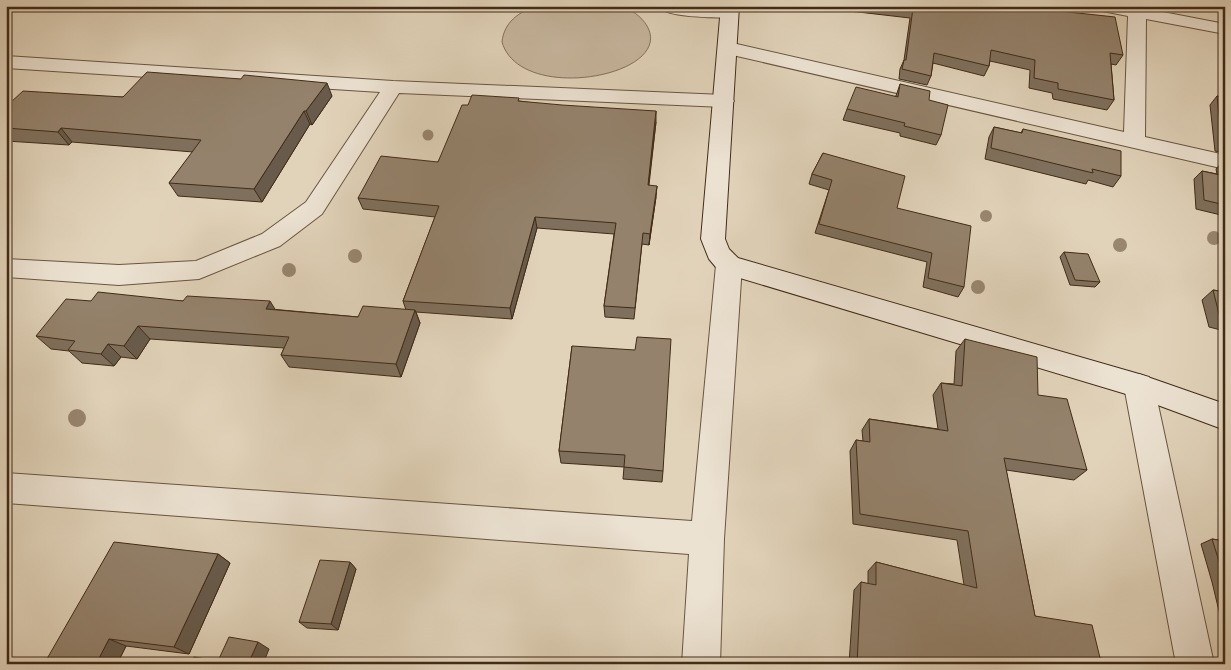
<svg xmlns="http://www.w3.org/2000/svg" width="1231" height="670" font-family="'Sorts Mill Goudy',serif">
	<style>
		.green { fill: #c6b69e; stroke: #84705a }
		.lines { fill: none; stroke-linecap: round; stroke-linejoin: round }
		.street-casing { stroke: #695540; stroke-width: 2 }
		.secondary-casing { stroke: #412b17; stroke-width: 2 }
		.street { fill: #ece2d2; fill-rule: evenodd }
		.secondary { fill: #ece2d2; fill-rule: evenodd }
		.tree { fill: #98866f }
		.wall { fill: #7f705d; stroke: #412b17 }
		.shaded-wall { fill: #685b4c; stroke: #412b17 }
		.building { fill: #94826c; stroke: #412b17 }
	</style>
	<rect width="100%" height="100%" fill="#e1d3ba"/>
	<filter id="stains"><feTurbulence type="fractalNoise" baseFrequency=".004" numOctaves="4"/><feColorMatrix values="0 0 0 0 .2 0 0 0 0 .09 0 0 0 0 .02 0 0 0 .5 -.17"/></filter>
	<radialGradient id="worn" r=".72"><stop offset=".6" stop-color="#630" stop-opacity="0"/><stop offset="1" stop-color="#630" stop-opacity=".3"/></radialGradient>
	<path class="green" d="M536 6C555 6 574 6 593 6 602 6 611 5 620 6 630 8 642 17 647 26 676 76 520 105 502 42 504 22 519 12 536 6Z"/>
	<g class="lines">
		<g class="street-casing">
			<path id="street" d="M657 6 729 8 735 9 738 13 735 17 729 18C714 17 666 18 657 6Z
				M1094 6H1132L1225 24V34L1146 19 1145 137 1225 155V169L728 54 721 52 719 48 721 44 728 42 1124 132 1128 16 1097 10Z
				M6 56 393 81 724 95 731 97 734 101 731 105 724 107 399 93 322 214 280 246 199 279 119 285 6 277V259L119 265 196 261 262 234 306 202 380 92 6 68Z
				M729 256 738 258 742 265 724 539 720 664H682L689 554 6 503V473L692 521 716 265 720 258Z
				M1139 374 1149 377 1154 386 1214 664H1176L1124 386 1129 377Z"/>
		</g>
		<g class="secondary-casing">
			<path id="secondary" d="M721 6H739L725 239 729 249 738 258 1139 374 1225 404V430L1136 397 720 272 709 259 701 239Z"/>
		</g>
		<use href="#street" class="street"/>
		<use href="#secondary" class="secondary"/>
	</g>
	<g class="tree">
		<circle cx="428" cy="135" r="5.5"/>
		<circle cx="986" cy="216" r="6"/>
		<circle cx="1214" cy="238" r="7"/>
		<circle cx="1120" cy="245" r="7"/>
		<circle cx="355" cy="256" r="7"/>
		<circle cx="289" cy="270" r="7"/>
		<circle cx="978" cy="287" r="7"/>
		<circle cx="77" cy="418" r="9"/>
	</g>
	<path class="wall" d="M833 6H1012L1123 55 1116 65 1111 64 1114 100 1107 110 1053 99 1052 93 1029 88 1030 70 990 61 989 66 984 76 933 63 931 76 927 85 899 79 900 69 904 60 910 18 832 9Z
		M900 84 929 100 941 135 936 145 900 136V133L843 120 847 109 896 96Z
		M332 96 312 125 310 124 262 202 178 196 169 183 193 152 72 142 69 145 6 141V103L123 97Z
		M1217 96 1225 98V153L1215 151 1210 105Z
		M519 101 656 122 649 185 656 197 649 245 642 244 634 319 605 317 604 306 614 234 537 228 512 319 416 312 420 323 401 377 289 367 281 355 284 348 150 339 137 359 121 357 114 366 82 363 69 351 51 349 36 336 91 301H183L358 317 406 310 403 301 435 217 363 209 358 198 438 162 468 105Z
		M994 127 1021 133 1023 129 1121 176 1113 187 1088 180 1086 184 985 159 989 137Z
		M823 153 897 208 964 287 958 297 923 287 927 262 815 233 829 190 809 184 812 174Z
		M1224 160 1225 216 1196 209 1194 179 1202 171 1217 174 1216 169Z
		M1064 252 1100 282 1095 287 1070 285 1060 257Z
		M1213 290 1225 292V331L1209 327 1202 300Z
		M965 339 1038 395 1087 470 1074 480 1006 470 1035 616 1100 658 1121 664H849L854 590 861 582 868 584V571L876 562 964 585 957 540 853 524 850 451 856 440 863 441 862 430 869 419 938 429 933 395 941 383 954 384 956 351Z
		M572 346 663 471 662 482 623 479 624 467 561 463 559 451Z
		M1212 539 1225 541V636L1212 582 1201 544Z
		M218 554 230 563 189 654 126 646 117 664H44Z
		M350 562 356 569 338 630 307 628 299 622Z"/>
	<path class="shaded-wall" d="M327 83 332 96 312 125 306 111Z
		M304 111 310 124 262 202 254 189Z
		M656 111V122L647 196 648 185Z
		M61 128 72 142 69 145 58 132Z
		M657 186 656 197 649 245 650 234Z
		M535 217 537 228 512 319 510 308Z
		M270 301 278 314 266 309Z
		M415 310 420 323 401 377 396 364Z
		M138 326 150 339 137 359 124 346Z
		M108 344 121 357 114 366 101 354Z
		M218 554 230 563 189 654 174 647Z
		M350 562 356 569 338 630 331 624Z
		M109 639 126 646 117 664H96Z
		M258 642 269 649 263 664H248Z"/>
	<path class="building" d="M893 6H1012L1115 17 1123 55 1110 53 1114 100 1058 89V83L1034 78 1035 60 991 50 989 66 934 53 931 76 902 69 904 60H906L913 8Z
		M147 72 241 79 244 75 327 83 306 111H304L254 189 169 183 201 140 61 128 58 132 6 128V103H10L23 91 123 97Z
		M900 84 930 91 929 100 948 105 941 135 904 126 905 123 847 109 856 87 898 97Z
		M472 95 519 98 518 101 562 105 656 111 648 185 657 186 650 234 643 233 635 308 604 306 616 223 535 217 510 308 403 301 439 206 358 198 381 156 438 162 462 105H468Z
		M1217 96 1225 98V143L1222 142Z
		M994 127 1022 133 1023 129 1121 151V176L1092 169 1093 173 991 148Z
		M823 153 905 176 897 208 971 226 964 287 928 278 932 253 819 224 832 180 812 174Z
		M1202 171 1225 176V205L1204 200Z
		M1064 252 1088 254 1100 282 1075 280Z
		M1213 290 1225 292V319L1220 318Z
		M98 292 183 301 187 296 270 301 266 309 358 317 363 306 415 310 396 364 281 355 289 337 138 326 124 346 108 344 101 354 68 350 75 341 36 336 66 299 91 301Z
		M637 337 671 339 663 471 624 467 625 455 559 451 572 346 635 350Z
		M965 339 1037 357 1038 395 1067 399 1087 470 1004 458 1035 616 1092 625 1100 658 1121 661V664H857L861 582 876 585V562L977 588 968 531 860 514 856 440 870 442 869 419 948 431 941 383 962 386Z
		M1212 539 1225 541V581L1224 577Z
		M114 542 218 554 174 647 109 639 96 664H44Z
		M320 560 350 562 331 624 299 622Z
		M229 637 258 642 248 664H190L194 657 218 661Z"/>
	<rect width="1231" height="670" fill="none" stroke="#e1d3ba" stroke-width="25"/>
	<rect x="8" y="8" width="1216" height="655" fill="none" stroke="#412b17" stroke-width="2.5"/>
	<rect x="12" y="12" width="1206" height="645" fill="none" stroke="#412b17"/>
	<rect width="100%" height="100%" filter="url(#stains)"/>
	<rect width="100%" height="100%" fill="url(#worn)"/>
</svg>
